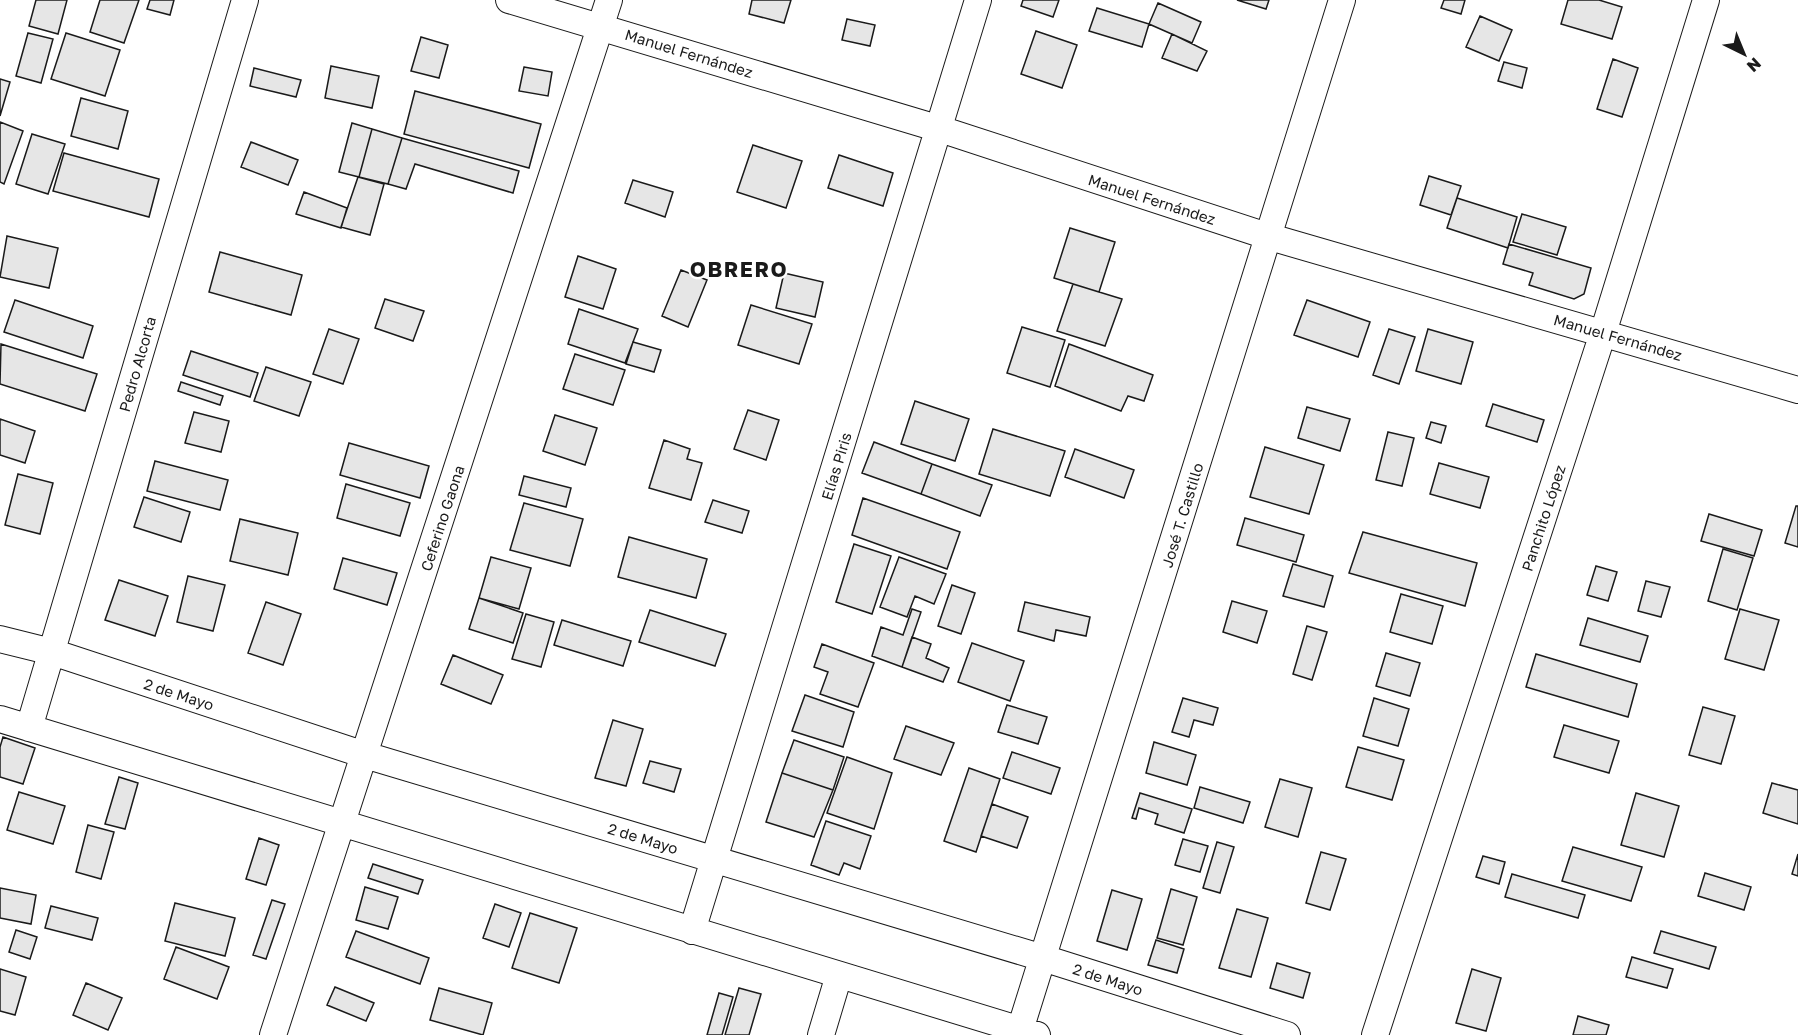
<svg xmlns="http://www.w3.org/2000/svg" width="1798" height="1035" font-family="'Golos Text',sans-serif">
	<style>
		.building { fill: #e6e6e6; stroke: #1a1a1a; stroke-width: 1.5 }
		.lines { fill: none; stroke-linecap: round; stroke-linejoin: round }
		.minor-casing { stroke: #1a1a1a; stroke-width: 28 }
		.minor { stroke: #fff; stroke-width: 26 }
		.labels { text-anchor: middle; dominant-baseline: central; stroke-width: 4.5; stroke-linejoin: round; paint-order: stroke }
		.street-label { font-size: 15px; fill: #1a1a1a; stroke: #fff }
		.district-label { font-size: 21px; font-weight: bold; letter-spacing: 1.5px; fill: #1a1a1a; stroke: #fff }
	</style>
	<rect width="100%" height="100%" fill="#fff"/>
	<path class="building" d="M36 0H67L58 34 29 26Z
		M100 0H139L124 43 90 32Z
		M150 0H174L170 15 147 9Z
		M752 0H791L784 23 749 14Z
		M1023 0H1059L1053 17 1021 6Z
		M1237 0H1269L1266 9Z
		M1444 0H1465L1461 14 1441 8Z
		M1568 0H1599L1622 7 1612 39 1561 24Z
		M1158 3 1201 22 1192 43 1149 24Z
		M1097 8 1149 24 1142 47 1089 31Z
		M1480 16 1512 30 1499 61 1466 47Z
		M847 19 875 25 870 46 842 40Z
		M1036 31 1077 45 1062 88 1021 74Z
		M28 33 53 39 41 83 16 76Z
		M66 33 120 50 105 96 51 79Z
		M1172 34 1207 51 1197 71 1162 58Z
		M421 37 448 45 439 78 411 71Z
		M1613 59 1638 68 1622 117 1597 109Z
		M1504 62 1527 68 1522 88 1498 81Z
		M331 66 379 76 372 108 325 98Z
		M524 67 552 72 548 96 519 91Z
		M254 68 301 80 296 97 250 86Z
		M0 79 10 82 0 116Z
		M415 91 541 124 529 168 404 134Z
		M81 98 128 111 118 149 71 136Z
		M0 122 23 131 4 184 0 182Z
		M352 123 372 129 359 177 339 172Z
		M372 129 402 138 388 184 359 177Z
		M32 134 65 144 48 194 16 184Z
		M402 138 519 171 513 193 415 164 406 189 388 184Z
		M251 142 298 160 288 185 241 167Z
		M753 145 802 161 786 208 737 192Z
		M64 153 159 179 149 217 53 191Z
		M839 155 893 173 883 206 828 188Z
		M1429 176 1461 186 1451 215 1420 205Z
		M358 177 384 184 370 235 341 227Z
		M633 180 673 192 665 217 625 203Z
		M304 192 347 208 341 228 296 214Z
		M1457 198 1517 217 1508 248 1447 228Z
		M1522 214 1566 227 1557 255 1513 242Z
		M1070 228 1115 242 1099 292 1054 278Z
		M7 236 58 248 49 288 0 277Z
		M1509 244 1591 268 1584 294 1574 299 1529 285 1533 273 1503 264Z
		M220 252 302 275 291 315 209 292Z
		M578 256 616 269 603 309 565 297Z
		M681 270 707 280 688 327 662 316Z
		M784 273 823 282 815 317 776 308Z
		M1073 284 1122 299 1105 346 1057 331Z
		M385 299 424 311 413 341 375 328Z
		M15 300 93 326 83 358 4 332Z
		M1307 300 1370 322 1358 357 1294 335Z
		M751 305 812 324 799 364 738 345Z
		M579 309 638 329 625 363 568 344Z
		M1022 327 1065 340 1050 387 1007 373Z
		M329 329 359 339 343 384 313 374Z
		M1389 329 1415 337 1399 384 1373 375Z
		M1428 329 1473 342 1461 384 1416 371Z
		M633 342 661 350 654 372 626 364Z
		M1 344 97 374 85 411 0 384Z
		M1069 344 1153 375 1144 401 1128 396 1121 411 1055 386Z
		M191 351 258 373 250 397 183 375Z
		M575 354 625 370 613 405 563 389Z
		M266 367 311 382 299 416 254 401Z
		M181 382 223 396 220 405 178 391Z
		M915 401 969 419 955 461 901 444Z
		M1493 404 1544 420 1537 442 1486 426Z
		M1307 407 1350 419 1340 451 1298 438Z
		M748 410 779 420 766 460 734 449Z
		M194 412 229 421 221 452 185 443Z
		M555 415 597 428 585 465 543 451Z
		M0 419 35 431 25 463 0 455Z
		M1431 422 1446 426 1441 443 1426 438Z
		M993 429 1065 451 1050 496 979 474Z
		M1388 432 1414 438 1402 486 1376 480Z
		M664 440 690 449 687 459 702 463 691 500 649 488Z
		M874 442 932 464 921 494 862 473Z
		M349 443 429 466 420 498 340 475Z
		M1265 447 1324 465 1309 514 1250 497Z
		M1075 449 1134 470 1124 498 1065 477Z
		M155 461 228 480 220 510 147 491Z
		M1439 463 1489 477 1480 508 1430 494Z
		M932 464 992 485 980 516 921 494Z
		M18 474 53 483 40 534 5 525Z
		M524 476 571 488 566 507 519 495Z
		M346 484 410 503 400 536 337 518Z
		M144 497 190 512 181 542 134 527Z
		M863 498 960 532 947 569 852 535Z
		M713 500 749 511 742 533 705 522Z
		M524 503 583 519 570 566 510 550Z
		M1796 506H1798V547L1785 543Z
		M1709 514 1762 530 1754 556 1701 541Z
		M1245 518 1304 535 1296 562 1237 545Z
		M240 519 298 533 288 575 230 561Z
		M1363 532 1477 563 1465 606 1349 573Z
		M629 537 707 559 696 598 618 577Z
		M854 544 891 556 872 614 836 602Z
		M1723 549 1753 558 1737 610 1708 601Z
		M491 557 531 568 519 609 479 598Z
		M899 557 946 574 934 604 915 596 907 617 880 607Z
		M343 558 397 573 387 605 334 589Z
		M1293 564 1333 576 1324 607 1283 596Z
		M1596 566 1617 572 1608 601 1587 595Z
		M188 576 225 585 213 631 177 622Z
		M119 580 168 596 155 636 105 620Z
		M1646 581 1670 587 1661 617 1638 611Z
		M952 585 975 593 961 634 938 626Z
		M1401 594 1443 606 1432 644 1390 632Z
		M479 598 523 613 513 643 469 629Z
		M1232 601 1267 611 1257 643 1223 632Z
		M266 602 301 614 283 665 248 653Z
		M1025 602 1090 617 1086 636 1056 630 1054 641 1018 631Z
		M912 609 921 612 902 667 872 656 881 627 903 635Z
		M1740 609 1779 620 1764 670 1725 659Z
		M650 610 726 634 715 666 639 642Z
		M526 614 554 622 541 667 512 659Z
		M1588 618 1648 636 1640 662 1580 645Z
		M562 620 631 641 623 666 554 645Z
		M1307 626 1327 632 1312 680 1293 674Z
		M912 637 931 644 926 658 949 668 943 682 902 667Z
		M972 643 1024 661 1010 701 958 682Z
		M822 644 874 663 858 707 820 694 828 672 814 667Z
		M1386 653 1420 663 1410 696 1376 686Z
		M1536 654 1637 684 1628 717 1526 687Z
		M453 655 503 675 491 704 441 684Z
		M805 695 854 712 843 747 792 731Z
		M1183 698 1218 708 1213 725 1194 720 1189 737 1172 732Z
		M1374 698 1409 709 1398 746 1363 736Z
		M1007 705 1047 717 1038 744 998 732Z
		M1703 707 1735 716 1721 764 1689 755Z
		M613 720 643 729 626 786 595 778Z
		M1564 725 1619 741 1609 773 1554 757Z
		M906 726 954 743 941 775 894 759Z
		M3 737 35 748 23 784 0 777V747Z
		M794 740 844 757 833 790 782 773Z
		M1154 742 1196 755 1187 785 1146 773Z
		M1358 747 1404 760 1392 800 1346 787Z
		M1012 752 1060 768 1051 794 1003 778Z
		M847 757 892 773 874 829 827 813Z
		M650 761 681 769 674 792 643 783Z
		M969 768 1000 779 976 852 944 841Z
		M782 773 833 790 814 837 766 822Z
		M119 777 138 783 125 829 105 824Z
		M1280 779 1312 788 1298 837 1265 827Z
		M1772 783 1798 790V824L1763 813Z
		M1200 787 1250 802 1243 823 1194 808Z
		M19 792 65 806 53 844 7 830Z
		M1140 793 1192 809 1184 833 1155 824 1158 814 1139 808 1136 819 1132 818Z
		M1636 793 1679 806 1664 857 1621 845Z
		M992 804 1028 817 1017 848 981 836Z
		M826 821 871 836 860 869 844 863 839 875 811 865Z
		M88 825 114 832 101 879 76 872Z
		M259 838 279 845 266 885 246 879Z
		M1183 839 1208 846 1200 872 1175 865Z
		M1217 842 1234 847 1220 893 1203 888Z
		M1573 847 1642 867 1631 901 1562 881Z
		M1321 852 1346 859 1330 910 1306 903Z
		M1798 854V876L1792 874Z
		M1483 856 1505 862 1499 884 1476 877Z
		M373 864 423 880 418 894 368 878Z
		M1705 873 1751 887 1744 910 1698 896Z
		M1512 874 1585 895 1578 918 1505 897Z
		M365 887 398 897 388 929 356 920Z
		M0 888 36 895 31 924 0 918Z
		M1171 889 1197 897 1183 945 1157 938Z
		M1112 890 1142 899 1127 950 1097 941Z
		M272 900 285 904 266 959 253 955Z
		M175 903 235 918 225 956 165 941Z
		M495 904 521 913 509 947 483 938Z
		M51 906 98 918 92 940 45 928Z
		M1237 909 1268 918 1251 977 1219 968Z
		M530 913 577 928 559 983 512 968Z
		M16 930 37 937 30 959 9 952Z
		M356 931 429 958 420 984 346 957Z
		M1661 931 1716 947 1709 969 1654 953Z
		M1156 940 1184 949 1177 973 1148 965Z
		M176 947 229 967 217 999 164 979Z
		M1632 957 1673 969 1667 988 1626 977Z
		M1277 963 1310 973 1303 998 1270 988Z
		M0 969 26 977 15 1015 0 1011Z
		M1472 969 1501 978 1486 1031 1456 1023Z
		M86 983 122 998 108 1030 73 1015Z
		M335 987 374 1003 366 1021 327 1005Z
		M439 988 492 1003 483 1035 430 1020Z
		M739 988 761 994 749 1035H725Z
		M719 993 733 997 722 1035H707Z
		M1578 1016 1609 1025 1606 1035H1573Z"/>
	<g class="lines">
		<g class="minor-casing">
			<path id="minor" d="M509 0 940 129 1270 237 1798 390
				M0 639 52 652 365 755 1043 958 1287 1035
				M0 719 1037 1035
				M29 728 245 0
				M692 931 978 0
				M1020 1030 1342 0
				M273 1035 609 0
				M821 1035 839 975
				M1375 1035 1603 333 1706 0"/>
		</g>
		<use href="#minor" class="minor"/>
	</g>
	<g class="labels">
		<g class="street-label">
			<text transform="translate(689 53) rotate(17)">Manuel Fernández</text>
			<text transform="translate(1152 199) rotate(18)">Manuel Fernández</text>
			<text transform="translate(1618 337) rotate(16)">Manuel Fernández</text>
			<text transform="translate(137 364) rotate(-74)">Pedro Alcorta</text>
			<text transform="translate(836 466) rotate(-73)">Elías Piris</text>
			<text transform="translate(1182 515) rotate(-73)">José T. Castillo</text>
			<text transform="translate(442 518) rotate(-72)">Ceferino Gaona</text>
			<text transform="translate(1543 518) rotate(-72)">Panchito López</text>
			<text transform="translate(179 694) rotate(18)">2 de Mayo</text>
			<text transform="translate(643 838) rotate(17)">2 de Mayo</text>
			<text transform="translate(1108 979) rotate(18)">2 de Mayo</text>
		</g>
		<g class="district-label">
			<text x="739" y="269">OBRERO</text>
		</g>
	</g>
	<g transform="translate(1744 54) rotate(137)" stroke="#ffffff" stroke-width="4.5" paint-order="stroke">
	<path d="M0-4.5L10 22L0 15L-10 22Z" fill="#1a1a1a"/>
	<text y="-9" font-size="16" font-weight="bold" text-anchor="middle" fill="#1a1a1a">N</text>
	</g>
</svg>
